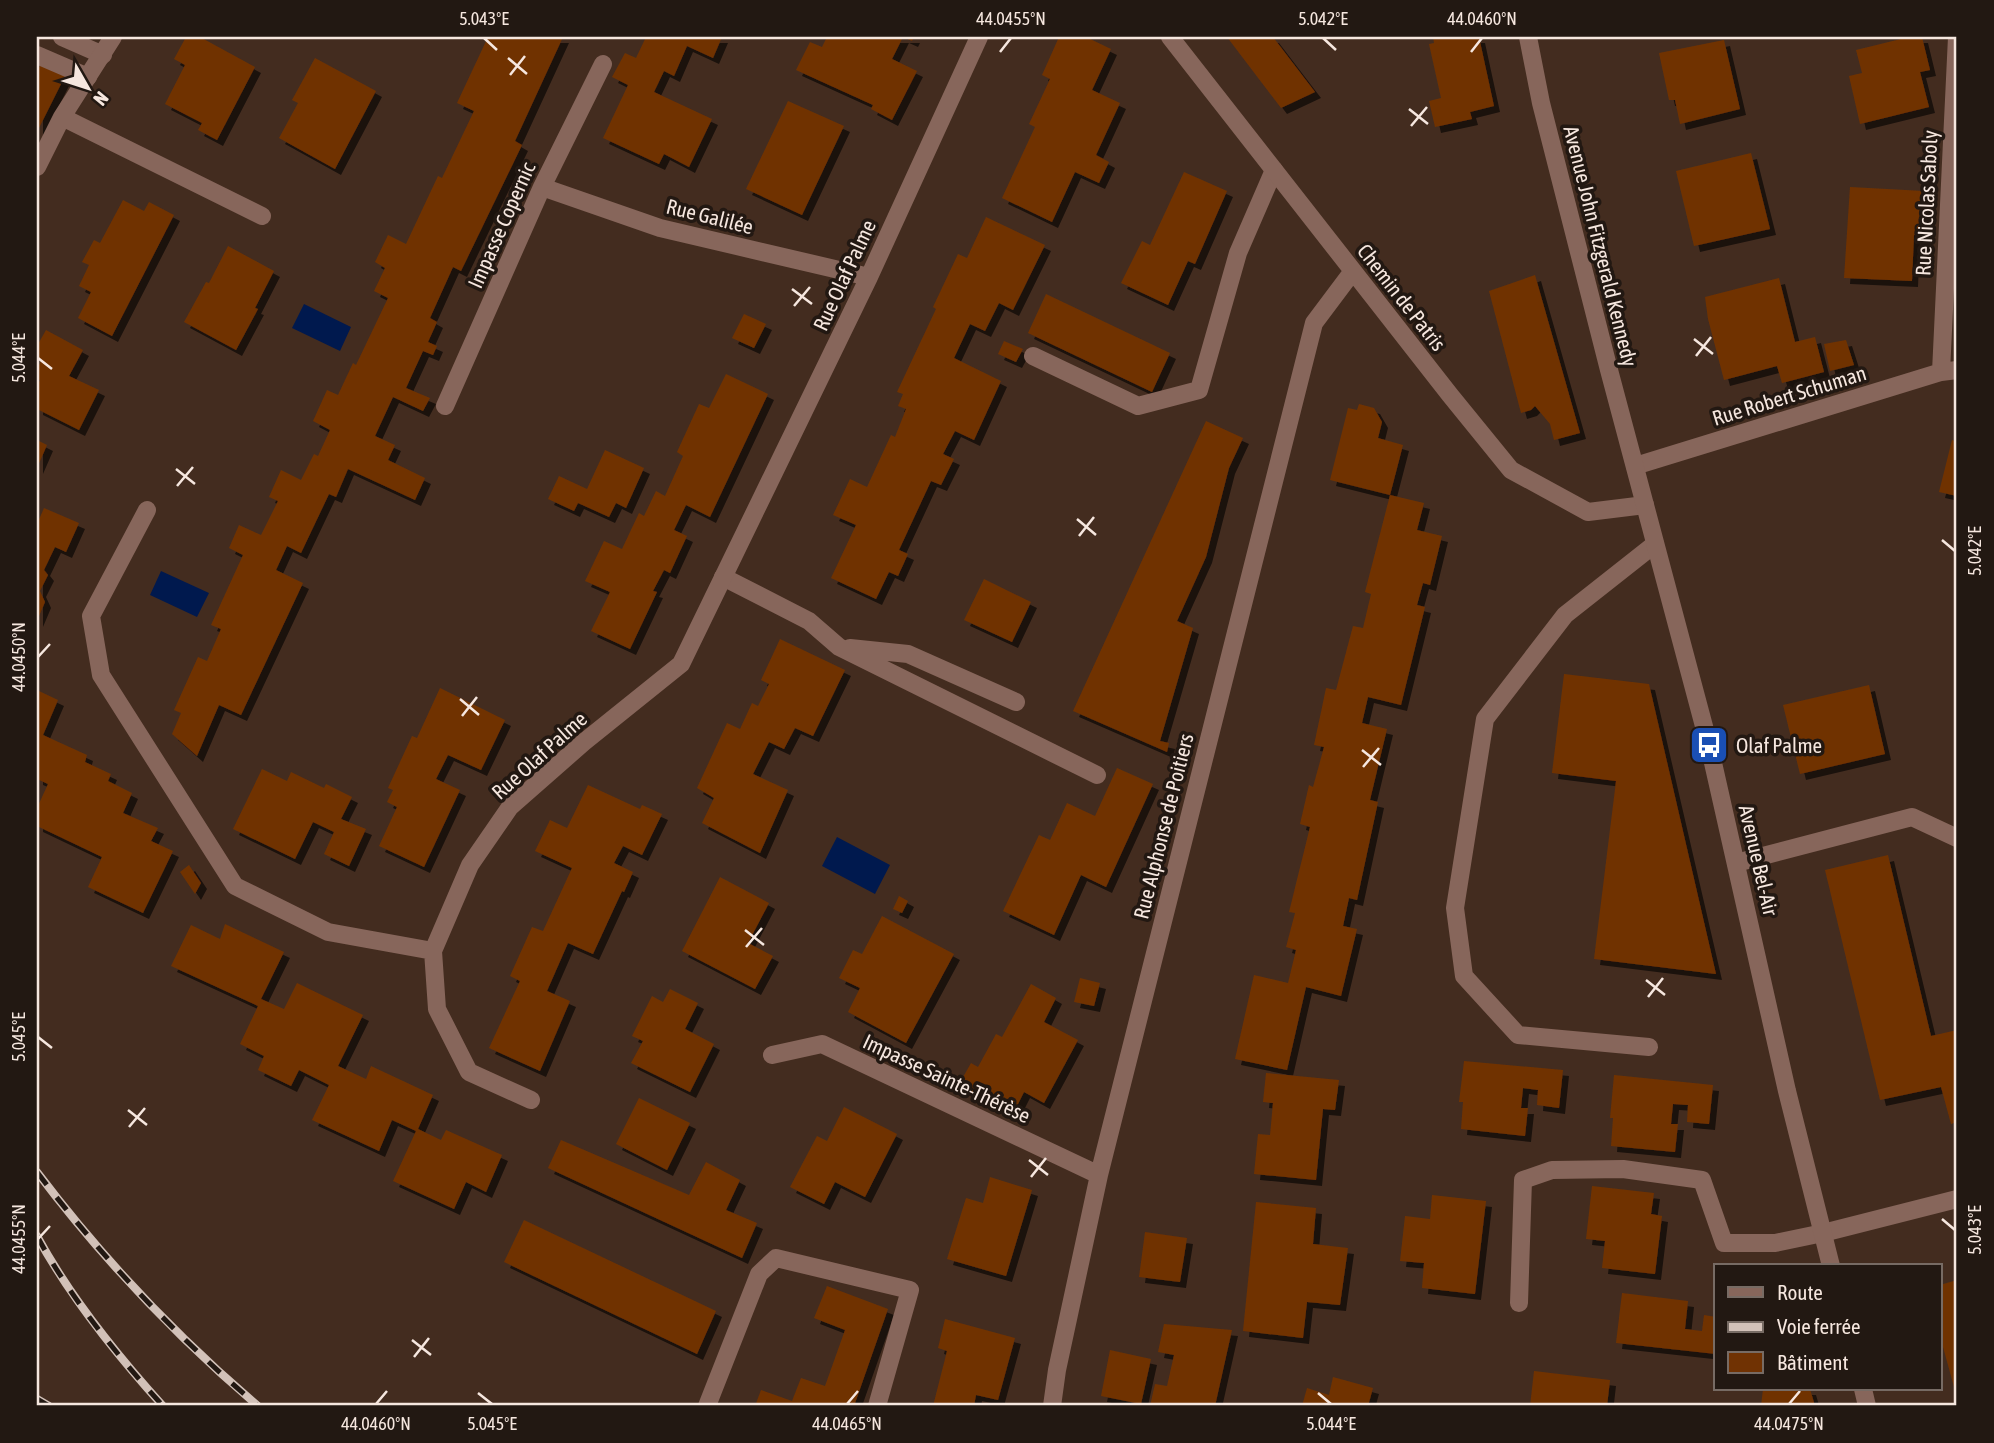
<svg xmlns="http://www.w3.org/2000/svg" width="1994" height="1443" font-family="'Asap Condensed',sans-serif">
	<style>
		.water { fill: #00194e }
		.building { fill: #703203; filter: url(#shadow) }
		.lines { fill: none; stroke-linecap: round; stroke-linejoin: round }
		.service { stroke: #87665b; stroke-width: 18 }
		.minor { stroke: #87665b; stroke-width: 18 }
		.tertiary { stroke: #87665b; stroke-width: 18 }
		.rail-casing { stroke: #d2c1b8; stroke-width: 8 }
		.rail { stroke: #221812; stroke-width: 5; stroke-dasharray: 16; stroke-linecap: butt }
		.ticks { fill: none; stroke: #f6e7df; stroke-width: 2.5 }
		.labels { text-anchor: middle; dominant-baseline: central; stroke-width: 7; stroke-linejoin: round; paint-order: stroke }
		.street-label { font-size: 21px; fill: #f6e7df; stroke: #221812 }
		.poi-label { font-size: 21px; fill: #f6e7df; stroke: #221812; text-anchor: start }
		.neatline { fill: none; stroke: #f6e7df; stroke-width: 2.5 }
		.ticks-label { font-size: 18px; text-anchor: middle; fill: #f6e7df }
	</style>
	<defs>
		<filter id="shadow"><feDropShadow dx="6" dy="6" stdDeviation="0" flood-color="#0009"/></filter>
	</defs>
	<rect width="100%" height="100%" fill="#432c1f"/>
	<path class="water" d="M304 304 351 327 340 351 292 328Z
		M161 571 209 593 197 617 150 595Z
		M837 837 890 865 875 894 822 866Z"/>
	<path class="building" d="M186 37H200L255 67 217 140 198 130 202 123 165 104 185 65 174 59Z
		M488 37H563L515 141 522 145 461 271 453 267 430 318 437 322 428 342 437 346 433 355 423 351 406 388 430 398 423 411 393 397 375 436 395 445 388 460 425 478 415 500 348 469 336 497 329 494 301 553 287 546 276 570 303 583 241 715 219 705 197 756 172 734 181 713 174 710 198 657 207 661 221 629 211 625 243 555 229 548 239 525 261 535 278 501 269 497 281 470 301 480 314 454 318 456 330 430 313 421 327 390 338 395 353 363 356 365 388 298 374 291 385 268 375 262 388 235 406 244 438 176 442 178 474 111 457 103Z
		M646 37H722L713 58 687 46 674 76 664 71 654 92 712 119 689 167 664 154 659 164 603 138 628 85 612 77 625 53 636 58Z
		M827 37H914L912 41 903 37 892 59 917 71 892 120 871 109 873 105 796 70 810 42 822 47Z
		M1059 37H1086L1111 49 1092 90 1120 103 1096 155 1109 162 1099 183 1075 172 1052 222 1002 198 1035 127 1029 124 1050 79 1042 75Z
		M1227 37H1273L1315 92 1281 108Z
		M1433 37H1479L1494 106 1470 112 1472 119 1435 127 1429 101 1441 98 1429 44 1434 43Z
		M1909 37H1922L1930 70 1920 72 1929 107 1860 124 1849 76 1862 73 1856 50Z
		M1724 40 1740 109 1680 124 1675 100H1669L1659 53Z
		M315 58 376 91 335 169 279 138 298 103 292 100Z
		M41 64 65 76 37 132V71Z
		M788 101 844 126 802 215 746 189Z
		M1751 153 1770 229 1694 246 1676 171Z
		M1184 172 1227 191 1195 264 1188 261 1168 305 1121 283 1142 241 1150 245Z
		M1850 187 1924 191V236L1914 235 1912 281 1844 278Z
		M123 200 144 211 149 202 174 215 112 336 78 318 91 292 79 286 89 265 82 262 94 240 100 243Z
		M986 217 1045 245 1013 310 999 303 985 331 970 324 954 358 1001 381 974 440 955 431 943 454 954 459 941 485 931 481 899 550 908 554 898 576 889 572 876 599 831 578 856 525 833 515 850 479 867 487 891 435 895 437 906 409 898 406 903 394 897 392 936 309 933 307 958 254 967 258Z
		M228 246 274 271 255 308 258 309 236 350 184 322 206 282 209 283Z
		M1535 275 1580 433 1554 440 1550 424 1535 406 1531 410 1521 413 1489 291Z
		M1779 278 1795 342 1815 337 1824 372 1782 383 1777 366 1724 380 1708 319 1705 297Z
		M1046 294 1170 353 1152 392 1028 333Z
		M744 314 766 324 754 348 732 338Z
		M46 330 83 350 69 376 99 390 79 430 37 409V386L40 380 37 379V369L41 361 37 358V346Z
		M1846 340 1854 365 1830 371 1824 344Z
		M1004 341 1023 349 1016 362 998 354Z
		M726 374 768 394 710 517 686 505 674 530 687 536 670 573 664 570 653 591 657 592 630 649 591 631 610 592 585 581 604 541 622 549 639 513 644 516 656 491 665 496 683 456 677 452 699 404 709 408Z
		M1359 404 1374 408 1382 422 1378 438 1403 445 1390 495 1330 480 1348 408 1357 410Z
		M1206 421 1243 438 1229 468 1206 557 1177 621 1193 628 1160 741 1169 743 1167 752 1073 711Z
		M37 440 47 445 37 468Z
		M1952 440 1957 442V496L1939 492Z
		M605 450 644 468 626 508 616 503 609 517 578 503 574 511 548 499 559 476 587 489Z
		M1390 495 1424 503 1417 530 1442 536 1430 585 1423 583 1417 605 1425 607 1401 705 1368 697 1362 723 1387 729 1370 800 1378 802 1357 900 1349 898 1343 926 1357 929 1341 996 1306 987 1287 1070 1235 1059 1254 975 1288 983 1296 950 1286 947 1295 913 1289 912 1310 827 1300 824 1309 785 1313 787 1324 747 1314 745 1321 712 1326 688 1336 690 1353 626 1363 628 1371 594 1365 592Z
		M44 508 79 523 66 552 55 547 44 570 48 575 40 591 45 602 37 621V524Z
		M984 579 1031 602 1012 642 964 620Z
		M780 639 845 670 813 736 795 728 784 749 769 742 753 774 788 790 760 853 702 823 714 798 697 788 727 723 740 729 752 703 758 706 769 684 761 680Z
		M1564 674 1649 684 1716 974 1594 959 1616 781 1552 773Z
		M1869 685 1885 754 1800 774 1783 705Z
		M440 688 505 720 481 770 448 755 436 779 460 790 424 867 379 846 397 807 387 802 393 790 388 788 412 736 417 738Z
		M39 691 58 700 43 735 87 755 85 762 111 774 108 781 132 793 123 813 158 828 151 841 173 851 143 913 88 887 102 857 37 826V808L48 784 37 779V697Z
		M1117 768 1153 784 1106 887 1081 875 1054 935 1003 911 1039 835 1050 840 1067 803 1095 816Z
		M262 769 287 781 291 772 324 788 326 784 352 797 341 819 366 829 349 866 324 854 334 832 313 822 295 859 233 829Z
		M588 785 640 809 642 805 662 814 642 855 623 846 614 863 633 872 624 892 622 891 593 954 568 943 547 991 570 1001 540 1071 489 1048 520 981 510 976 532 927 543 931 572 868 535 851 550 820 567 828Z
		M1888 855 1931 1036 1957 1030V1122L1951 1124 1941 1087 1880 1100 1825 870Z
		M189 865 201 883 195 894 180 872Z
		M720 877 769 903 748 943 773 956 755 989 682 951Z
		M899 896 908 901 902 913 893 909Z
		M882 916 954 954 906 1043 848 1012 860 988 839 978 853 950 862 954Z
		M225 924 284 952 261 999 284 1009 297 983 363 1015 338 1066 366 1079 371 1066 433 1095 418 1129 441 1140 446 1130 502 1155 486 1192 466 1182 454 1209 393 1181 416 1131 392 1120 379 1151 312 1120 329 1085 299 1070 291 1086 258 1070 264 1056 240 1044 258 1006 171 966 191 925 220 939Z
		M1080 978 1100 983 1094 1006 1074 1002Z
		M1031 984 1056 998 1044 1022 1078 1040 1044 1103 1024 1092 1013 1114 958 1086 971 1063 978 1067 996 1034 1002 1037Z
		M670 989 698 1003 685 1029 714 1044 690 1092 631 1063 643 1041 632 1036 652 996 663 1002Z
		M1464 1061 1563 1070 1559 1108 1537 1105 1538 1090 1523 1088 1521 1108H1528L1525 1136 1461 1129 1463 1102H1459Z
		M1266 1073 1339 1080 1335 1110 1323 1109 1316 1180 1254 1174 1258 1134 1270 1135 1273 1103 1263 1102Z
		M1614 1075 1713 1085 1709 1124 1687 1122 1688 1105 1673 1104 1671 1124H1678L1675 1152 1611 1146 1613 1118H1610Z
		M639 1098 690 1123 667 1170 616 1144Z
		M844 1107 897 1134 865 1197 835 1182 824 1204 790 1187 817 1136 827 1141Z
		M561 1140 689 1195 706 1162 740 1180 726 1210 757 1223 742 1258 548 1168Z
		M990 1177 1032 1190 1006 1276 947 1259 966 1198 983 1203Z
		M1592 1186 1654 1193 1651 1214 1662 1216 1655 1274 1602 1268 1605 1241 1586 1239Z
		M1432 1195 1486 1201 1475 1294 1422 1288 1424 1263 1400 1261 1405 1216 1430 1219Z
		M1256 1202 1316 1208 1313 1244 1348 1248 1340 1305 1307 1302 1303 1338 1243 1331Z
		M524 1220 716 1311 697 1354 504 1262Z
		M1145 1232 1187 1238 1180 1282 1139 1277Z
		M1957 1280V1387H1954L1940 1336V1285Z
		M827 1286 888 1309 854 1406H755L761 1390 792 1401 801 1378 825 1386 845 1330 814 1318Z
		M1622 1293 1688 1301 1685 1329 1702 1331 1704 1315 1716 1317V1354L1616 1343Z
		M945 1319 1015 1338 998 1400 976 1395 974 1406H933L947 1351 938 1348Z
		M1164 1324 1232 1330 1215 1406H1150L1155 1384 1167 1386 1174 1355 1158 1352Z
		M1110 1350 1151 1359 1141 1404 1101 1396Z
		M1534 1371 1610 1380 1607 1406H1530Z
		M1333 1377 1373 1388 1368 1406H1302L1307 1388 1329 1395Z
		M1763 1389H1810L1815 1406H1761Z"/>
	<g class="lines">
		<path class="service" d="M62 37 103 55
			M37 55 88 77
			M1033 356 1138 406 1199 390 1238 253 1274 170
			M723 577 809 621 839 647 1097 775
			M850 648 908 654 1016 702
			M1736 863 1912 817 1957 838
			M1649 1047 1518 1035 1464 976 1455 908 1485 719 1565 615 1655 544
			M1519 1303 1523 1180 1552 1170 1623 1169 1702 1180 1724 1243H1775L1823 1233
			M707 1406 759 1274 776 1258 910 1290 877 1406"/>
		<path class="minor" d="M113 37 62 117 262 216
			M1170 37 1450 395 1511 470 1588 512 1645 505
			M37 167 62 117
			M542 187 660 228 869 277
			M1941 372 1957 37
			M445 406 542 187 603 64
			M1635 466 1941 372 1957 370
			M147 510 91 616 101 675 235 886 328 932 433 951 470 865 510 807 584 742 681 664 869 277 979 37
			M433 951 437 1009 469 1072 531 1100
			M772 1055 822 1044 1099 1175
			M1823 1233 1957 1199
			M1052 1406 1057 1370 1099 1175 1314 323 1353 271"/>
		<path class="tertiary" d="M1528 37 1541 103 1609 370 1709 745 1787 1091 1831 1266
			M1863 1389 1867 1406"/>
		<g class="rail-casing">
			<path id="rail" d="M37 1172C102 1258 176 1336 258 1406
				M37 1236C70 1297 116 1354 163 1406
				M37 1399 49 1406"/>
		</g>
		<use href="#rail" class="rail"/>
	</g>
	<path class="ticks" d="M484 38 497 50M1323 38 1336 50M1000 52 1011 38M1471 52 1482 38M508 58 527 74M510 75 525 56M1409 109 1428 124M1411 126 1427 107M792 289 812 304M794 306 810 287M1694 339 1713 354M1696 356 1711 337M38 358 52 369M176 469 195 484M177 486 193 467M1077 519 1096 535M1079 536 1094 517M1942 540 1955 551M38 657 50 644M460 699 479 715M462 716 477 697M1362 750 1381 765M1363 767 1379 748M745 930 764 945M746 947 762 928M1646 980 1665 995M1648 997 1663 978M38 1037 52 1048M128 1110 147 1125M129 1127 145 1108M1029 1160 1048 1175M1031 1177 1046 1158M1942 1219 1955 1230M38 1239 50 1226M412 1340 431 1355M414 1357 429 1338M478 1393 492 1404M1318 1393 1331 1404M376 1404 387 1391M847 1404 858 1391M1789 1404 1800 1391"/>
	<defs>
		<g id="bus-square" transform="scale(2.0125)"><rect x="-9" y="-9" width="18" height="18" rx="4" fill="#1a4fb4" stroke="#221812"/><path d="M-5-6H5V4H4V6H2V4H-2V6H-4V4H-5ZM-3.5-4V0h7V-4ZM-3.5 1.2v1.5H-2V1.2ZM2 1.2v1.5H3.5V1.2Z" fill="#fff"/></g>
	</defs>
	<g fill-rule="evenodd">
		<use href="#bus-square" x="1709" y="745"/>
	</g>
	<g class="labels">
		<g class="street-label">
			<text transform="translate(1926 203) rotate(-87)">Rue Nicolas Saboly</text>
			<text transform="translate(710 216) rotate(14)">Rue Galilée</text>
			<text transform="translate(501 225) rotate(-66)">Impasse Copernic</text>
			<text transform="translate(1601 246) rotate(76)">Avenue John Fitzgerald Kennedy</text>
			<text transform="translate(844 275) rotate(-65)">Rue Olaf Palme</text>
			<text transform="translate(1402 297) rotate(52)">Chemin de Patris</text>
			<text transform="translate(1789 395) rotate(-17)">Rue Robert Schuman</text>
			<text transform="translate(539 755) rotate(-42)">Rue Olaf Palme</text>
			<text transform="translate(1163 826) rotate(-76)">Rue Alphonse de Poitiers</text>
			<text transform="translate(1759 860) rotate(77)">Avenue Bel-Air</text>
			<text transform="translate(947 1078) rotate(25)">Impasse Sainte-Thérèse</text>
		</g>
		<g class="poi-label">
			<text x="1736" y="745">Olaf Palme</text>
		</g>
	</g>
	<rect width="1994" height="1443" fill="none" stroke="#221812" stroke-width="77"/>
	<rect x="1714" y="1264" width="228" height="126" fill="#221812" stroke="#776b64" stroke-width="2"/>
	<rect x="1728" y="1287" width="35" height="10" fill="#87665b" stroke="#776b64" stroke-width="2"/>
	<text x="1777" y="1300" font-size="21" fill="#f6e7df">Route</text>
	<rect x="1728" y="1322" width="35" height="10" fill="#d2c1b8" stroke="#776b64" stroke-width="2"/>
	<text x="1777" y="1334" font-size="21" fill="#f6e7df">Voie ferrée</text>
	<rect x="1728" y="1352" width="35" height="21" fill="#703203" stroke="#776b64" stroke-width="2"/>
	<text x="1777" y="1370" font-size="21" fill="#f6e7df">Bâtiment</text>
	<g transform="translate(88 88) rotate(129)" stroke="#221812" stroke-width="5" paint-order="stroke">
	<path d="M0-5L12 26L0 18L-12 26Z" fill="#f6e7df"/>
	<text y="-10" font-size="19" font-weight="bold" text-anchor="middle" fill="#f6e7df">N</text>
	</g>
	<rect x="38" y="38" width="1917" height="1366" class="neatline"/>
	<g class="ticks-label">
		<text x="484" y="25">5.043°E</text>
		<text x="1011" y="25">44.0455°N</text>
		<text x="1323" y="25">5.042°E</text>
		<text x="1482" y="25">44.0460°N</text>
		<text transform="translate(19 358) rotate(-90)" y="6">5.044°E</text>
		<text transform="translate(1975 551) rotate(-90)" y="6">5.042°E</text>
		<text transform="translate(19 657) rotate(-90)" y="6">44.0450°N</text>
		<text transform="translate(19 1037) rotate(-90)" y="6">5.045°E</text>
		<text transform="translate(1975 1230) rotate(-90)" y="6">5.043°E</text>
		<text transform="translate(19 1239) rotate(-90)" y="6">44.0455°N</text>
		<text x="376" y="1430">44.0460°N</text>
		<text x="492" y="1430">5.045°E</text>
		<text x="847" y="1430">44.0465°N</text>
		<text x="1331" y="1430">5.044°E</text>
		<text x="1789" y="1430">44.0475°N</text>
	</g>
</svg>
